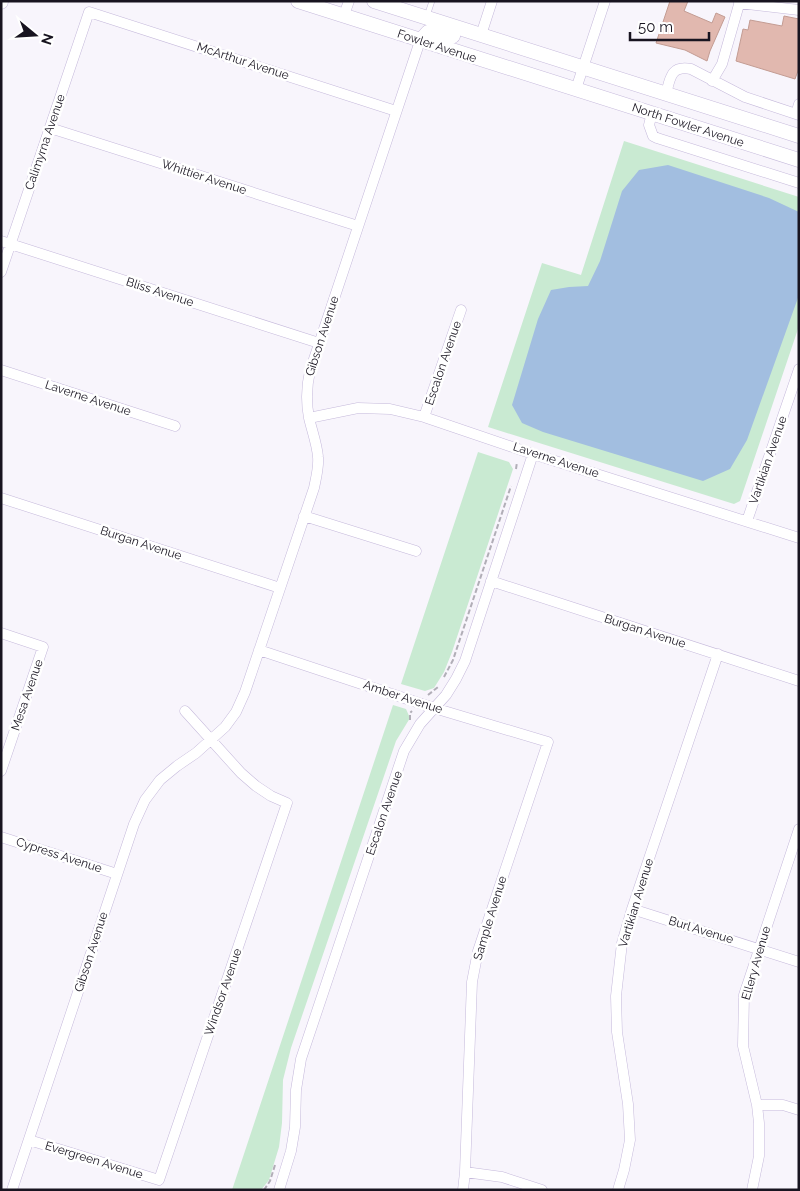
<svg xmlns="http://www.w3.org/2000/svg" width="800" height="1191" font-family="Raleway,sans-serif">
	<style>
		.green { fill: #c9ead2 }
		.water { fill: #a2bee0 }
		.building { fill: #e1b8af; stroke: #c39c93 }
		.lines { fill: none; stroke-linecap: round; stroke-linejoin: round }
		.service-casing { stroke: #c5b9db; stroke-width: 6 }
		.minor-casing { stroke: #c5b9db; stroke-width: 11 }
		.secondary-casing { stroke: #c5b9db; stroke-width: 15 }
		.path { stroke: #b1aeb7; stroke-width: 2; stroke-dasharray: 5 2.5; stroke-linecap: butt }
		.service { stroke: #fff; stroke-width: 5 }
		.minor { stroke: #fff; stroke-width: 10 }
		.secondary { stroke: #fff; stroke-width: 14 }
		.labels { text-anchor: middle; dominant-baseline: central; stroke-width: 5; stroke-linejoin: round; paint-order: stroke }
		.street-label { font-size: 12px; fill: #181420; stroke: #fff }
	</style>
	<rect width="100%" height="100%" fill="#f8f5fc"/>
	<path class="green" d="M624 141 799 197V326L740 501 734 504 488 427 542 263 581 275Z
		M478 452 509 462 513 469 452 652 444 672 434 688 425 691 401 684Z
		M393 705 406 709 410 718 396 741 291 1048 283 1080 282 1123 279 1147 269 1180 261 1190H232Z"/>
	<path class="water" d="M668 165 769 198 799 212V295L747 440 730 469 703 481 543 432 522 423 512 405 538 319 551 290 569 287 588 286 600 261 622 191 639 170Z"/>
	<path class="building" d="M670 1H688L684 11 712 23 716 13 725 17 710 51 707 61 685 50 656 43Z
		M784 16 799 19V68L795 79 736 61 743 29 748 30 750 20 782 26Z"/>
	<g class="lines">
		<g class="service-casing">
			<path id="service" d="M427 16 432 1"/>
		</g>
		<g class="minor-casing">
			<path id="minor" d="M739 3 799 10
				M344 15 349 1
				M481 35 492 1
				M712 81 722 64 740 1
				M576 89 605 1
				M666 94C670 78 671 65 691 69L745 97 799 115
				M652 113 649 125 653 136 657 138 799 183
				M796 114 799 104
				M50 128 358 226
				M1 241 319 343
				M1 272 89 12 396 111
				M1 370 175 426
				M424 417 461 310
				M309 418 358 408 390 409 424 417 533 454 799 538
				M1 498 280 588
				M304 516 416 551
				M747 521 799 369
				M491 581 799 681
				M1 633 43 647 1 771
				M259 650 434 708 548 742 478 951 472 982 465 1172 463 1190
				M1 837 117 874
				M632 909 799 962
				M757 1105H783L799 1110
				M29 1140 159 1180 287 803 271 796 256 786 241 773 185 711
				M465 1172 502 1177 542 1190
				M12 1190 134 824 145 800 160 780 177 766 196 753 225 727 236 712 245 692 314 488C316 478 319 467 318 457 317 444 312 431 309 418 306 402 306 388 310 371L420 41
				M279 1190 291 1151 295 1127 296 1090 301 1059 404 751 420 724 446 695 456 679 465 661 533 454
				M618 1190 624 1170 630 1140 628 1104 617 1032 616 996 622 943 632 909 718 654
				M752 1190 759 1156V1123L757 1105 743 1046 744 995 799 829"/>
		</g>
		<g class="secondary-casing">
			<path id="secondary" d="M298 1 799 160
				M374 1 799 136
				M1 2V1
				M420 41 428 32 436 31 453 36"/>
		</g>
		<path class="path" d="M516 469 517 462
			M444 677 453 660 511 486
			M428 695 438 687
			M410 720V713L412 711
			M264 1190 270 1181 275 1165"/>
		<use href="#service" class="service"/>
		<use href="#minor" class="minor"/>
		<use href="#secondary" class="secondary"/>
	</g>
	<g class="labels">
		<g class="street-label">
			<text transform="translate(437 46) rotate(18)">Fowler Avenue</text>
			<text transform="translate(243 61) rotate(18)">McArthur Avenue</text>
			<text transform="translate(688 125) rotate(18)">North Fowler Avenue</text>
			<text transform="translate(45 142) rotate(-71)">Calimyrna Avenue</text>
			<text transform="translate(204 177) rotate(18)">Whittier Avenue</text>
			<text transform="translate(160 292) rotate(18)">Bliss Avenue</text>
			<text transform="translate(322 336) rotate(-72)">Gibson Avenue</text>
			<text transform="translate(443 363) rotate(-71)">Escalon Avenue</text>
			<text transform="translate(88 398) rotate(18)">Laverne Avenue</text>
			<text transform="translate(556 460) rotate(18)">Laverne Avenue</text>
			<text transform="translate(768 460) rotate(-71)">Vartikian Avenue</text>
			<text transform="translate(141 543) rotate(18)">Burgan Avenue</text>
			<text transform="translate(645 631) rotate(18)">Burgan Avenue</text>
			<text transform="translate(27 695) rotate(-71)">Mesa Avenue</text>
			<text transform="translate(403 697) rotate(18)">Amber Avenue</text>
			<text transform="translate(384 813) rotate(-71)">Escalon Avenue</text>
			<text transform="translate(59 855) rotate(18)">Cypress Avenue</text>
			<text transform="translate(636 903) rotate(-73)">Vartikian Avenue</text>
			<text transform="translate(490 918) rotate(-73)">Sample Avenue</text>
			<text transform="translate(701 930) rotate(17)">Burl Avenue</text>
			<text transform="translate(91 952) rotate(-72)">Gibson Avenue</text>
			<text transform="translate(756 963) rotate(-74)">Ellery Avenue</text>
			<text transform="translate(223 992) rotate(-71)">Windsor Avenue</text>
			<text transform="translate(94 1160) rotate(17)">Evergreen Avenue</text>
		</g>
	</g>
	<rect width="800" height="1191" fill="none" stroke="#181420" stroke-width="5"/>
	<g transform="translate(35 35) rotate(108)" stroke="#ffffff" stroke-width="4" paint-order="stroke">
	<path d="M0-4L9 19L0 12L-9 19Z" fill="#181420"/>
	<text y="-8" font-size="14" font-weight="bold" text-anchor="middle" fill="#181420">N</text>
	</g>
	<path d="M630 32v8h79v-8" fill="none" stroke="#181420" stroke-width="2.5"/>
	<text x="638" y="32" font-size="15" fill="#181420" stroke="#ffffff" stroke-width="4" paint-order="stroke">50 m</text>
</svg>
